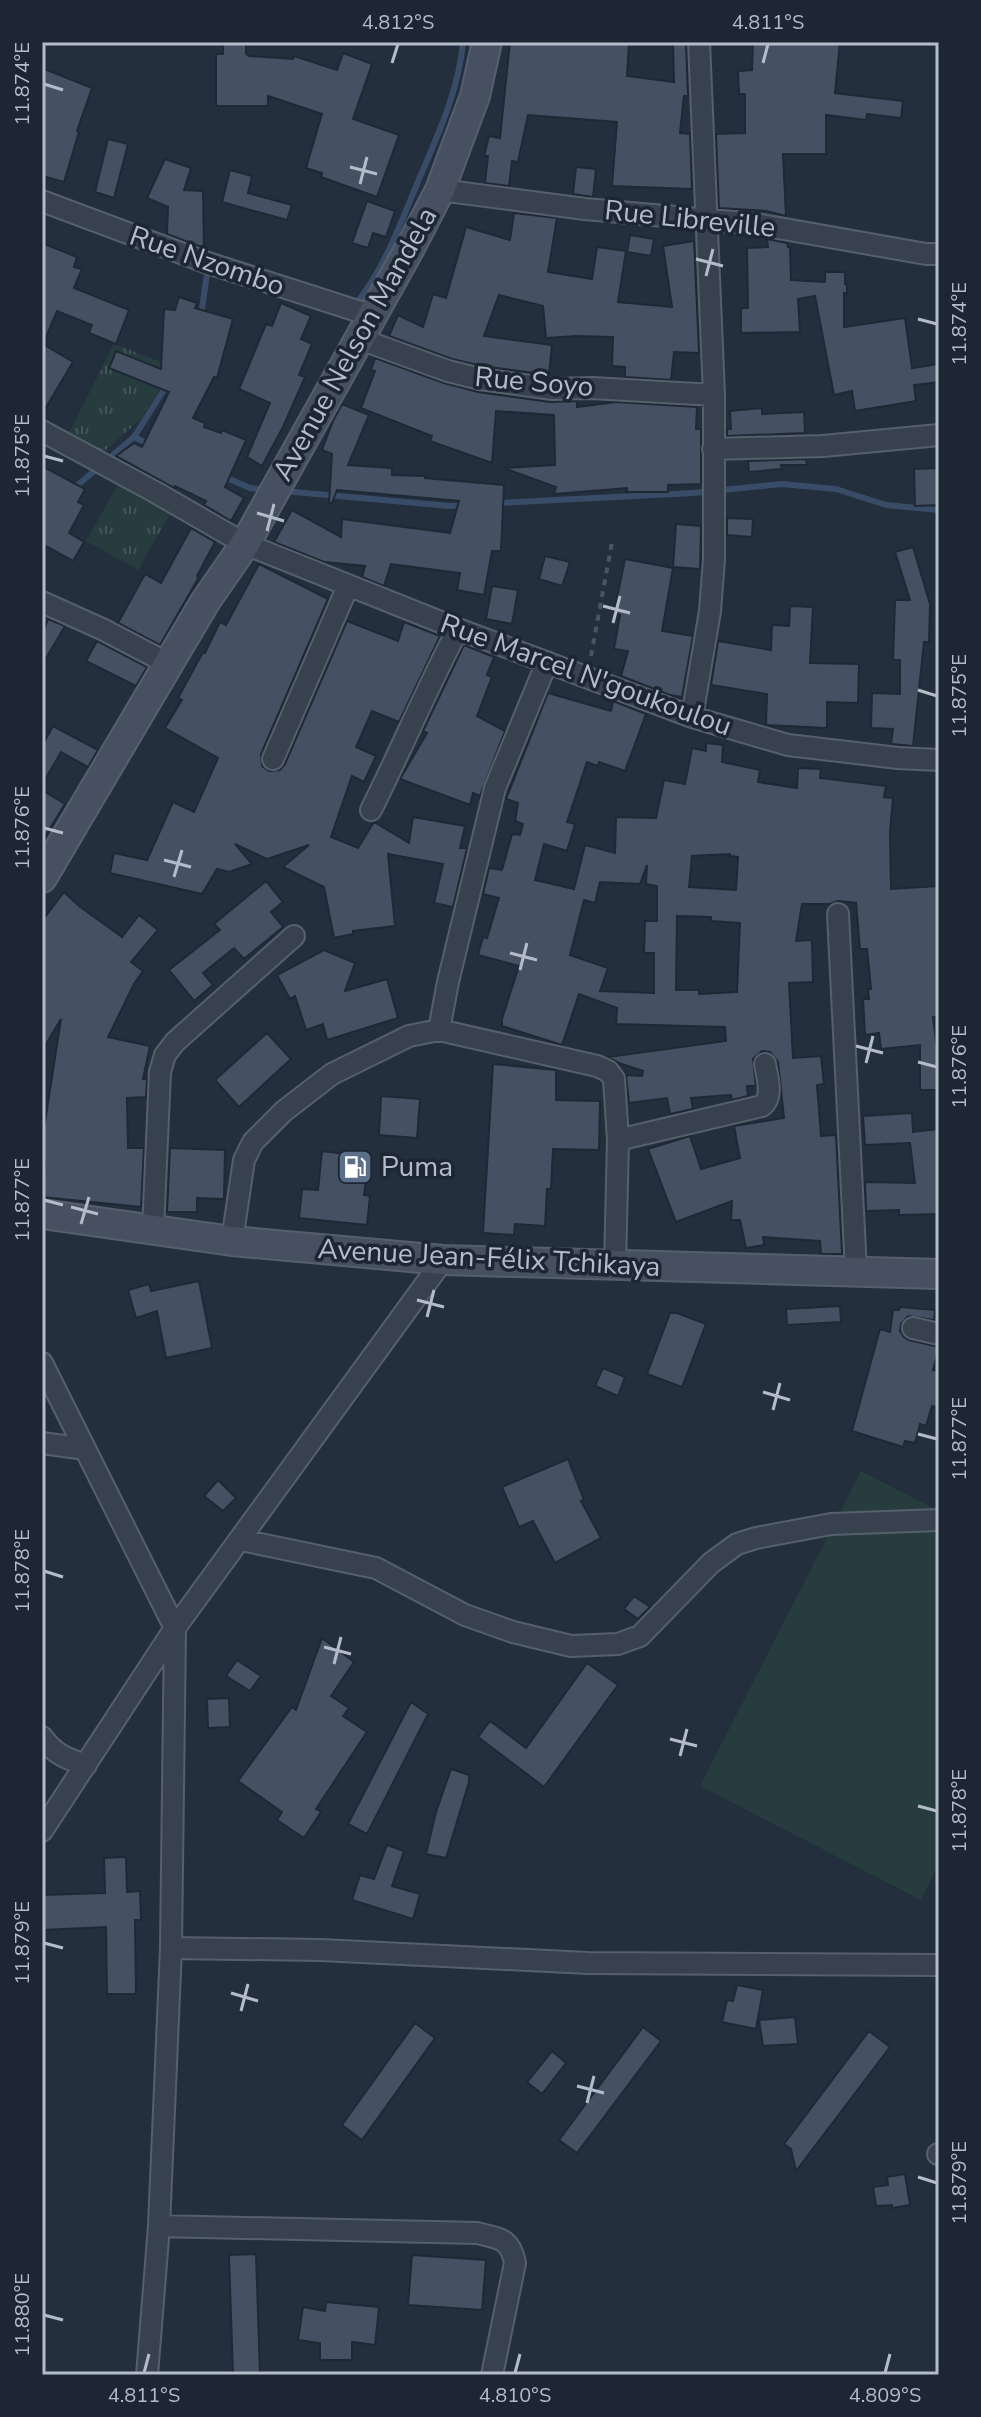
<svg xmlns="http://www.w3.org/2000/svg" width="981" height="2417" font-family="'Nunito Sans',sans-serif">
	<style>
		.grass { fill: url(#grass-tufts) }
		.pitch { fill: #263c3f }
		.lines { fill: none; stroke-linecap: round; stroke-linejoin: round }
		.stream { stroke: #394c67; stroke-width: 6 }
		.building { fill: #455162; stroke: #1f2835; stroke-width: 2; fill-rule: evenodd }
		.street-casing { stroke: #565f6c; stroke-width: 24 }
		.secondary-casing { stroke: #565f6c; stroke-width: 32 }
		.path { stroke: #44595c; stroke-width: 4; stroke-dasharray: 6 6; stroke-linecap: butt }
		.street { stroke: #38414e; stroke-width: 20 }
		.secondary { stroke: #465061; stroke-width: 28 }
		.ticks { fill: none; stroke: #b4bcc9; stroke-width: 3 }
		.labels { text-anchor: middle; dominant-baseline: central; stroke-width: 7; stroke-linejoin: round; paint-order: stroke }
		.street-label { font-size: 28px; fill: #b4bcc9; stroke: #1d2633 }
		.poi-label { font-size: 28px; fill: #b4bcc9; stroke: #1d2633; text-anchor: start }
		.neatline { fill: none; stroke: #b4bcc9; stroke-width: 3 }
		.ticks-label { font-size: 20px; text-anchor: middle; fill: #b4bcc9 }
	</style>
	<defs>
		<pattern id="grass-tufts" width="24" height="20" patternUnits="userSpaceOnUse" patternTransform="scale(2)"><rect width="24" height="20" fill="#263c3f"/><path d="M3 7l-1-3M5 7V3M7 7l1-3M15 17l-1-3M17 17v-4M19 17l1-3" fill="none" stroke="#435659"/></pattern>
	</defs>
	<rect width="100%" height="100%" fill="#242f3e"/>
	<path class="grass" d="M114 344 174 367 141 419 100 455 67 437Z
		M119 483 171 512 138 570 86 541Z"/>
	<path class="pitch" d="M861 1471 939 1511V1864L921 1900 700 1786Z"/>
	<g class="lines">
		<path class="stream" d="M354 306C383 272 400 225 417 184 436 139 459 91 463 42
			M201 315 208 267
			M134 437 149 444
			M107 460 134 437 167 385
			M222 476 250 488 268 490
			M74 488 99 467
			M283 491 450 506 463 505
			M498 503 693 493 782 484 836 489 886 505 939 510"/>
	</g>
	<path class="building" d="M223 42H246V54L249 56 293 59 294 56 337 70 343 53 372 64 353 119 399 135 377 197 321 177 322 173 306 168 322 114 268 96V106H216V54H223Z
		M510 42H629L627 76 674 82 673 43H686L688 96H684L680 133 690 134 692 189 612 186 617 122 528 115 518 162 512 161 509 186 485 183 488 156H484L489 136 500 138Z
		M753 42H840L835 93 903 101 901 118 867 114 866 120 826 115V154H783L786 216 766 211 719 208 716 134 745 133V94H739L738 71 752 70Z
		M42 68 92 88 77 131 79 132 64 182 42 176Z
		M108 139 128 144 114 198 95 192Z
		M165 159 191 168 184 190 203 191 204 248 167 234 168 207 147 198Z
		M576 167 596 169 593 197 573 194Z
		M230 170 252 176 248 193 292 205 287 220 222 202Z
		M367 201 395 211 386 237 373 233 368 248 352 243Z
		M514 213 557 218 548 272 592 279 597 247 626 251 618 302 672 307 663 246 694 241 699 353 674 352 671 380 625 377V367L612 366 613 337 576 336 546 338 543 306 499 295 484 336 552 345 549 375 482 366 452 359 389 336 398 315 423 327 433 294 446 298 466 227 510 240Z
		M630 235 654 239 651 256 627 252Z
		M767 239 787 243 788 247H790L791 280 825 282V272H845V284H847V293H844V327L905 318 912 368 939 364V382L914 385 916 401 855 411 852 391 834 395 815 296 798 299 800 332 741 333V308H748L747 248 768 247Z
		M42 243 77 257 74 267 82 269 74 288 129 310 116 344 89 333 92 325 57 311 43 344 73 362 42 414Z
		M179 297 197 303 195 308 233 319 217 378 214 377 193 418 205 423 204 427 221 433 222 430 246 440 225 487 244 498 231 521 204 505 206 501 175 486 174 488 116 456 134 443 142 447 169 392 109 368 116 351 161 369 164 309 175 310Z
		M281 303 311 316 301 339 312 344 299 375 305 377 283 427 262 466 247 457 270 403 239 389 266 324 272 326Z
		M375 358 444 383 478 392 550 402 577 401V407L616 402 697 407 696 429H701V484L668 485V492H627V488L554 494 556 487 504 468 555 465 554 415 496 411 492 463 430 441 432 436 361 408 375 371 371 370Z
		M342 404 369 415 348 465 392 468V475L425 476V478L504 485 501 551H492L484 595 457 590 460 573 391 564 384 586 362 577 365 566 324 562 274 542 292 510 341 537 342 519 450 533 459 501 337 490 332 503H329L332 454 322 450 333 421Z
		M762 408V414L804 412 805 433 727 436V429H731L730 411Z
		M806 459 807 465H781L782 469 749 472 748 461Z
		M42 466 85 489 78 502 84 505 69 533 84 542 73 561 42 544Z
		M939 468V505L915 506 914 469Z
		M727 518 753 519 752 537 727 535Z
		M676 524 701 526 700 569 673 567Z
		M191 528 215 542 197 576 199 577 160 645 118 623 145 574 161 583Z
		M913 547 930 604 929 642H924L913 746 891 744 893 729 871 728 872 693 900 694V660H893L895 600H910L895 552Z
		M545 556 570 562 562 586 539 579Z
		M625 559 673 568 662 631 693 636 682 697 670 695 621 676 628 651 614 649 620 615 614 613Z
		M259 564 328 599 261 754 262 766 269 771 280 770 285 764 347 621 398 641 404 622 440 636 399 722 372 711 356 747 376 756 364 782 352 776 331 837 358 848 374 822 409 843 413 817 465 826 460 848H467L453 907 434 903 443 864 388 854 395 926 353 931V934L334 938 324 887 283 867 309 845 267 859 235 844 252 864 229 872 217 869 202 894 110 873 114 853 147 860 173 802 194 812 218 758 165 728 182 700 178 698 203 652 205 653 220 622 226 625Z
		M492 586 518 590 512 624 486 619Z
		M790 606 813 607 810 663 859 664 858 703 827 702V728L766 725 767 694 711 685 718 641 771 650 772 625 789 626Z
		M48 619 65 626 42 665V636Z
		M97 641 147 667 136 686 86 661Z
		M464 645 494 657 487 675 492 677 477 716 505 731 480 796 473 793 470 805 400 779 427 733 423 731Z
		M548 693 611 711 613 701 646 714 625 771 599 762 598 766 587 762 567 822 575 824 567 851 544 844 535 880 574 889 585 845 615 853 616 817 656 818 664 780 685 784 692 748 706 751V743L723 745 722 762 760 770 758 782 797 788 798 768 821 769 820 778 886 786 884 797 893 798 890 832 891 889 939 886V1016L933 1017 939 1063V1090H920V1045L881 1049 879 1033 865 1035 863 999H869L868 989H871L867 949H860L856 903 838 901 830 904H802L796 941 812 940 813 982 789 983 793 1058 821 1056 824 1084 817 1085 821 1136 836 1135 842 1254H821L820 1241 763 1237 764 1245 746 1248 740 1220H731L732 1201 676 1222 648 1149 690 1136 701 1169 740 1158 734 1126 784 1118 778 1062 770 1052 762 1051 753 1059 756 1086H747L748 1096 732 1100 731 1095 691 1098 693 1109 670 1114 667 1098 629 1103 626 1075 642 1076 643 1071 619 1063 608 1057 726 1041 725 1027 616 1024 617 1008 579 994 562 1045 502 1026V1019L519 966 478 955 483 937 487 938 499 898 483 894 489 868 502 870 512 834 520 835 523 824 515 821 518 803 506 799ZM730 854V856L738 857 736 890 689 887 692 856ZM647 865 646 884 657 886V921H645L644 953H654V993L600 991 608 968 570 955 584 900 595 903 600 882 640 884ZM677 916 711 917V921L740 923 737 992 699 994V990H676Z
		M53 726 98 750 88 767 61 752 42 785V746Z
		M42 790 65 804 42 841Z
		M266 881 283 902 271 912 283 927 244 959 234 948 203 973 213 985 194 1001 169 970 220 930 214 924Z
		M64 892 79 906 122 937 139 915 158 930 131 962 143 971 134 984 108 1037 150 1046 143 1079H147L146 1097 127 1098 128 1148H144L141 1207 42 1197 45 1162H42V1141L61 1019 42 1051V921Z
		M324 950 355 963 345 991 387 979 398 1018 327 1040 323 1024 306 1030 295 996 290 999 277 975Z
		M267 1033 291 1059 239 1107 215 1080Z
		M493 1064 556 1070V1100L600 1101 599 1150 553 1149 551 1189H547L545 1226 515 1224 514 1235 483 1233Z
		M381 1096 420 1099 417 1138 379 1135Z
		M912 1113 913 1132 939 1129V1214L899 1215V1210L866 1211 865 1182 915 1183 910 1143 865 1145 863 1116Z
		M170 1148 225 1150 224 1199 197 1198V1212H167Z
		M322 1151 369 1157 364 1195 370 1196 367 1225 299 1218 302 1189 318 1190Z
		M199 1281 212 1348 166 1358 157 1311 136 1318 128 1290 149 1284 151 1291Z
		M840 1306 841 1322 787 1325 786 1309Z
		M900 1307 935 1310 934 1320 908 1316 901 1324 900 1331 904 1337 909 1340 939 1347 933 1370 939 1371V1408L932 1406 926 1426 920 1424 915 1443 905 1441 903 1447 852 1431 880 1329 890 1332 893 1310H899Z
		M670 1313H677L706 1324 682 1387 647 1374Z
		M603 1368 625 1377 618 1396 595 1386Z
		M568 1459 584 1500 581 1501 601 1538 555 1563 533 1521 519 1527 502 1487Z
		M218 1480 236 1498 223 1511 204 1496Z
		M634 1596 650 1607 638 1619 624 1609Z
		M322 1638 354 1662 331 1696 349 1708 343 1716 367 1732 316 1809 321 1812 304 1838 277 1820 282 1812 238 1781 292 1707 296 1710Z
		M237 1660 261 1676 250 1691 226 1676Z
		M587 1663 618 1685 544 1787 478 1737 490 1721 526 1748Z
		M229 1698 230 1727 208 1728 207 1699Z
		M411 1702 428 1714 367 1834 348 1824Z
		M451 1769 469 1775V1782L446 1858 426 1854 436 1812Z
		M387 1845 404 1851 392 1886 420 1894 413 1919 352 1900 360 1875 374 1879Z
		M126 1857 127 1892 140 1891 141 1920H135L136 1994H107L106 1927 43 1930 42 1895 105 1893 104 1858Z
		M737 1985 763 1990 756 2029 722 2022 727 2000 733 2001Z
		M795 2017 798 2044 763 2046 759 2020Z
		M415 2023 435 2038 362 2140 342 2125Z
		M643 2027 661 2041 577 2153 559 2140Z
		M869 2031 890 2047 796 2171 791 2149 784 2144Z
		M552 2051 566 2063 542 2094 527 2082Z
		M905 2174 910 2205 892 2208V2205L876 2206 873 2187 888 2185 887 2177Z
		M256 2254 260 2375H233L229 2255Z
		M412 2255 486 2260 482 2310 408 2305Z
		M326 2302 379 2307 375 2345 352 2342V2360H320V2343L298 2340 303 2307 325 2311Z"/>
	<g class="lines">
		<g class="street-casing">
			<path id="street" d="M440 190 585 209 756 224 926 254H939
				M42 201 205 262 373 316
				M360 339 448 371 480 379 552 389 592 388 714 395
				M42 431 155 492 245 544 458 629 692 717 788 745 898 758 939 760
				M713 449 823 446 939 435
				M42 602 102 629 169 664
				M692 717 710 611 714 559V395L699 42
				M273 759 348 586
				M371 810C401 750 427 688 458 629
				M838 914 856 1271
				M439 1030 448 982 495 788 547 662
				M618 1140 762 1106C774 1097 767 1077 765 1064
				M153 1230 160 1072 165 1055 175 1042 294 936
				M232 1241 244 1160 253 1142 284 1111 332 1074 409 1036 439 1030 597 1066 608 1071 614 1079 618 1140 615 1266
				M913 1328 939 1334
				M42 1363 175 1628 171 1948 159 2226 147 2375
				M42 1443 85 1449
				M241 1540 376 1568 465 1615 513 1632 571 1646 618 1644 640 1636 711 1563 737 1544 756 1538 831 1524 939 1520
				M42 1737C54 1754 67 1759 86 1765
				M42 1831 175 1628 443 1260
				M171 1948 321 1950 588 1963 939 1965
				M938 2154H939
				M159 2226 477 2233C499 2239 510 2237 515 2263L492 2375"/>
		</g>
		<g class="secondary-casing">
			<path id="secondary" d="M42 878 205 602 245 544 410 248 440 190 475 96 487 42
				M42 1214 232 1241 443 1260 939 1274"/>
		</g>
		<path class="path" d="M591 656 612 542"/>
		<use href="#street" class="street"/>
		<use href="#secondary" class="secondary"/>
	</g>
	<path class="ticks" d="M392 63 398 44M763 63 768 44M44 84 63 90M350 167 377 174M360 184 367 157M696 259 723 266M706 276 713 249M918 319 937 324M44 456 63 461M257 513 284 521M267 531 274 504M603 606 630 613M613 623 620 596M918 690 937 696M44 828 63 833M164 860 191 867M174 877 182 850M510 953 537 960M520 970 527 943M856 1046 883 1053M918 1062 937 1067M866 1063 873 1036M44 1200 63 1205M71 1207 98 1214M81 1224 89 1197M417 1300 444 1307M427 1317 434 1290M763 1392 790 1400M773 1410 780 1383M918 1434 937 1439M44 1571 63 1577M324 1647 351 1654M334 1664 341 1637M670 1739 697 1746M680 1756 687 1729M918 1806 937 1811M44 1943 63 1948M231 1993 258 2001M241 2011 248 1984M577 2086 604 2093M587 2103 594 2076M918 2177 937 2183M44 2315 63 2320M144 2373 149 2354M515 2373 520 2354M885 2373 890 2354"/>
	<defs>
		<g id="fuel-square" transform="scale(1.8)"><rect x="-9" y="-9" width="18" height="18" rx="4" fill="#5c6f8a" stroke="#1d2633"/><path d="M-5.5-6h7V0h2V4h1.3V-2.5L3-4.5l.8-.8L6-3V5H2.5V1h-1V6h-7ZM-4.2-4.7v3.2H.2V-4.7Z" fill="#fff"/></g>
	</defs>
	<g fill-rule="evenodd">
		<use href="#fuel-square" x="355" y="1167"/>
	</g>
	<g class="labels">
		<g class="street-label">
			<text transform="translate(690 219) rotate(6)">Rue Libreville</text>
			<text transform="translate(207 261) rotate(19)">Rue Nzombo</text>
			<text transform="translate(355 344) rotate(-61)">Avenue Nelson Mandela</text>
			<text transform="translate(534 382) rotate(5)">Rue Soyo</text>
			<text transform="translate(586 675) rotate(20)">Rue Marcel N'goukoulou</text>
			<text transform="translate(489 1258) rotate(3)">Avenue Jean-Félix Tchikaya</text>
		</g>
		<g class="poi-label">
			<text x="381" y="1167">Puma</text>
		</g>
	</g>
	<rect width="981" height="2417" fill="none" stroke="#1d2633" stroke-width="88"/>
	<rect x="44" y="44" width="893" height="2329" class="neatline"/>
	<g class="ticks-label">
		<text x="398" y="29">4.812°S</text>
		<text x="768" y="29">4.811°S</text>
		<text transform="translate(22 84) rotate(-90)" y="7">11.874°E</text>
		<text transform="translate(959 324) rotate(-90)" y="7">11.874°E</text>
		<text transform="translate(22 456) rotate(-90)" y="7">11.875°E</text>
		<text transform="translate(959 696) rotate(-90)" y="7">11.875°E</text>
		<text transform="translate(22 828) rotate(-90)" y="7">11.876°E</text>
		<text transform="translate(959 1067) rotate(-90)" y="7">11.876°E</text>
		<text transform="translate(22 1200) rotate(-90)" y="7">11.877°E</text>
		<text transform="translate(959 1439) rotate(-90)" y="7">11.877°E</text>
		<text transform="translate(22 1571) rotate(-90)" y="7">11.878°E</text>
		<text transform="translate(959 1811) rotate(-90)" y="7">11.878°E</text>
		<text transform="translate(22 1943) rotate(-90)" y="7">11.879°E</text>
		<text transform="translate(959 2183) rotate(-90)" y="7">11.879°E</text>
		<text transform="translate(22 2315) rotate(-90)" y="7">11.880°E</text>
		<text x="144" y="2402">4.811°S</text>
		<text x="515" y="2402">4.810°S</text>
		<text x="885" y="2402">4.809°S</text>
	</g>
</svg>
